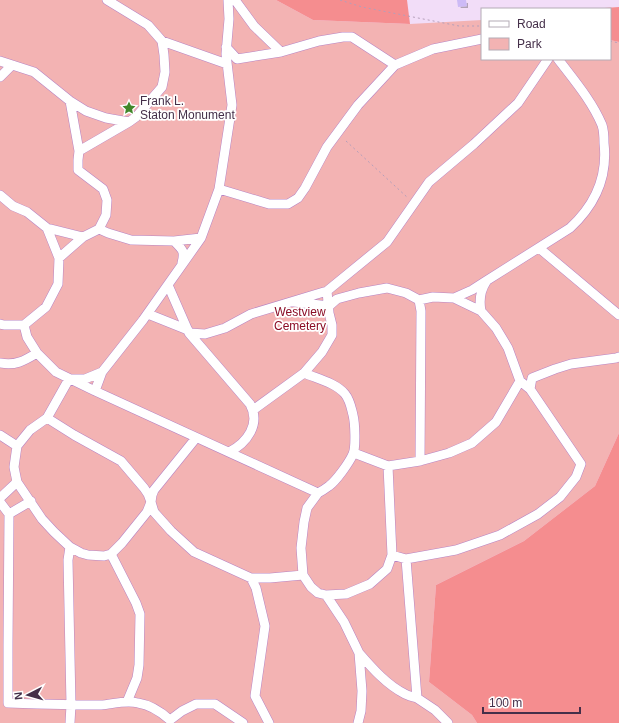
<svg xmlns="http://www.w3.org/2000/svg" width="619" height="723" font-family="Arial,sans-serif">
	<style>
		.green { fill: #f3b3b3 }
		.forest { fill: #f58d8f }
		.building { fill: #cdbaf6; filter: url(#shadow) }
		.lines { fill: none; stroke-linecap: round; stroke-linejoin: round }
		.minor-casing { stroke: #b784c4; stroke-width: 10 }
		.path { stroke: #b49fba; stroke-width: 1; stroke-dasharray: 2 3; stroke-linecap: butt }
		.minor { stroke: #fff; stroke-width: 9 }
		.labels { text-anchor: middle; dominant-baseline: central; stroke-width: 3.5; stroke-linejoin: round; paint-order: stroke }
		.poi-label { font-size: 12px; fill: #442f49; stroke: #fff; text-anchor: start }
		.park-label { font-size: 12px; fill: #8b0d26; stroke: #fff }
	</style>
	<defs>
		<filter id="shadow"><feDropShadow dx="3" dy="3" stdDeviation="0" flood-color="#0004"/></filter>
	</defs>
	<rect width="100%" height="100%" fill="#f2ddf8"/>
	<path class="green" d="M0 0H276L313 20 410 24 482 20V59H610V40L619 42V433L595 486 524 541 436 585 429 682 472 715 477 723H0Z"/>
	<path class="forest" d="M276 0H407L410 24 313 20Z
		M619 7V42L610 40V9H590Z
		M619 433V723H477L472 715 429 682 436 585 524 541 595 486Z"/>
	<path class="building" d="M457 0H466L467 6 458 7Z"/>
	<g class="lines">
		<g class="minor-casing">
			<path id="minor" d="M235 0 254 26 281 52
				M162 41 227 64
				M226 47 237 59 281 52 319 41 343 37H352L395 65
				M0 61 34 72 70 101 86 111 106 118 129 122 136 117 162 87 165 72 164 55 162 41 148 25 107 0
				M0 77 12 65
				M79 151 129 122
				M219 189 269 204H288L298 198 305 188 327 147 358 105 395 65 433 49 482 39
				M0 195 13 206 27 212 47 228 83 237
				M47 228 59 258 58 284 46 307 24 325 27 337 37 353 56 372 95 391
				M99 229 108 233 131 240 174 241 201 238
				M174 241C183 250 185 251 182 263
				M539 248 619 315
				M59 258 83 237 99 229 106 215 107 200 103 189 78 170V160L79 151 70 101
				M168 285 189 333 250 404C261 424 247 443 229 452
				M454 298 472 290 486 281 570 228C595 205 608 178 604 143 604 138 604 131 602 125 592 101 574 80 558 59
				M294 302 329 306 337 299 359 293 387 288 406 293 419 300 433 297 454 298 481 311 496 328 508 348 520 381 496 422 472 443 449 453 420 461
				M481 311C479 300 480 291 486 282
				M148 314 188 330
				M0 324 4 325H24
				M189 333 205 334 225 328 251 314 327 291 387 242 429 182 474 144 518 103 548 59
				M0 363C15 366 24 361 37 353
				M304 373C318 379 336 383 345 394 350 400 351 407 353 415 355 423 356 447 353 454 349 463 336 481 329 486 325 489 322 491 318 493
				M530 389 532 378 555 369 571 364 616 358 619 357
				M253 410 304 373 322 352 332 335V325L329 313 327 291
				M47 418 74 435 121 461 144 488 148 494 151 502 147 512 122 543 111 554 104 556 88 555 81 553 70 547 54 532 42 519 17 482 14 467 17 446 30 430 47 418 69 379H85L102 372
				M0 435 17 446
				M196 438 154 490 152 495 151 502 154 512 171 531 194 552 251 578H270L303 575 301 548 304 522 307 508 318 493 95 391 102 372 143 320 201 238 219 189 232 105 226 54 229 19 228 0
				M354 453 388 466 420 461 421 311 419 300
				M0 498 17 482
				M0 502 9 514 8 644V703C39 704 70 705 101 705 113 704 126 700 138 703 151 705 160 711 170 720L182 711 196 704H215L243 723
				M9 514 31 501
				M111 554 136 603 140 614 139 665 137 678 127 702
				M392 555 406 559 456 550 500 535 538 514 560 497 576 477 581 464 530 389 520 381
				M406 559 417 698 435 710 448 723
				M303 575 311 587 318 593 326 595 346 594 370 584 387 569 392 555 388 466
				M251 578 256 588 265 626 255 696 269 723
				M326 595 344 622 359 653 362 691 361 711 358 723
				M359 653C372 668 387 685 405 694 409 696 413 697 417 698
				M70 723 71 705 68 560 70 547"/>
		</g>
		<path class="path" d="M340 0 362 7 459 26H482
			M610 41 619 43
			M346 141 408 198"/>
		<use href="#minor" class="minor"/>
	</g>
	<defs>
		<g id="sight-bare" transform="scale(1.08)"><path d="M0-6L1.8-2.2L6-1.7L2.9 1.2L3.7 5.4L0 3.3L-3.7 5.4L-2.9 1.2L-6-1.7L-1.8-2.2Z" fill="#41862a" stroke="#fff" stroke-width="2.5" paint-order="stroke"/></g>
	</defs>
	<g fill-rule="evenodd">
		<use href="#sight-bare" x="129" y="108"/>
	</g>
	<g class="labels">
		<g class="poi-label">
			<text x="140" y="101">Frank L.<tspan x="140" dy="14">Staton Monument</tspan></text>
		</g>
		<g class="park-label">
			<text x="300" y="312">Westview<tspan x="300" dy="14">Cemetery</tspan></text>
		</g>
	</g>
	<rect x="481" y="8" width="130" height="52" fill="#ffffff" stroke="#b4acb6"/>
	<rect x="489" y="21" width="20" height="6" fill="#ffffff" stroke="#b4acb6"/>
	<text x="517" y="28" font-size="12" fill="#442f49">Road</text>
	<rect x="489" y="38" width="20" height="12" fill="#f3b3b3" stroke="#b4acb6"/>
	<text x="517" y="48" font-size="12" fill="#442f49">Park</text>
	<g transform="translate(28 695) rotate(264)" stroke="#ffffff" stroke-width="3" paint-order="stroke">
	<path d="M0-3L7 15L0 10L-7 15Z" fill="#442f49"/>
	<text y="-6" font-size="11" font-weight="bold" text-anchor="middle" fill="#442f49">N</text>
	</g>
	<path d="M483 707v6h97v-6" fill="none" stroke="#442f49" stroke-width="2"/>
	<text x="489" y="707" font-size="12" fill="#442f49" stroke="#ffffff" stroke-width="3" paint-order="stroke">100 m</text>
</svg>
